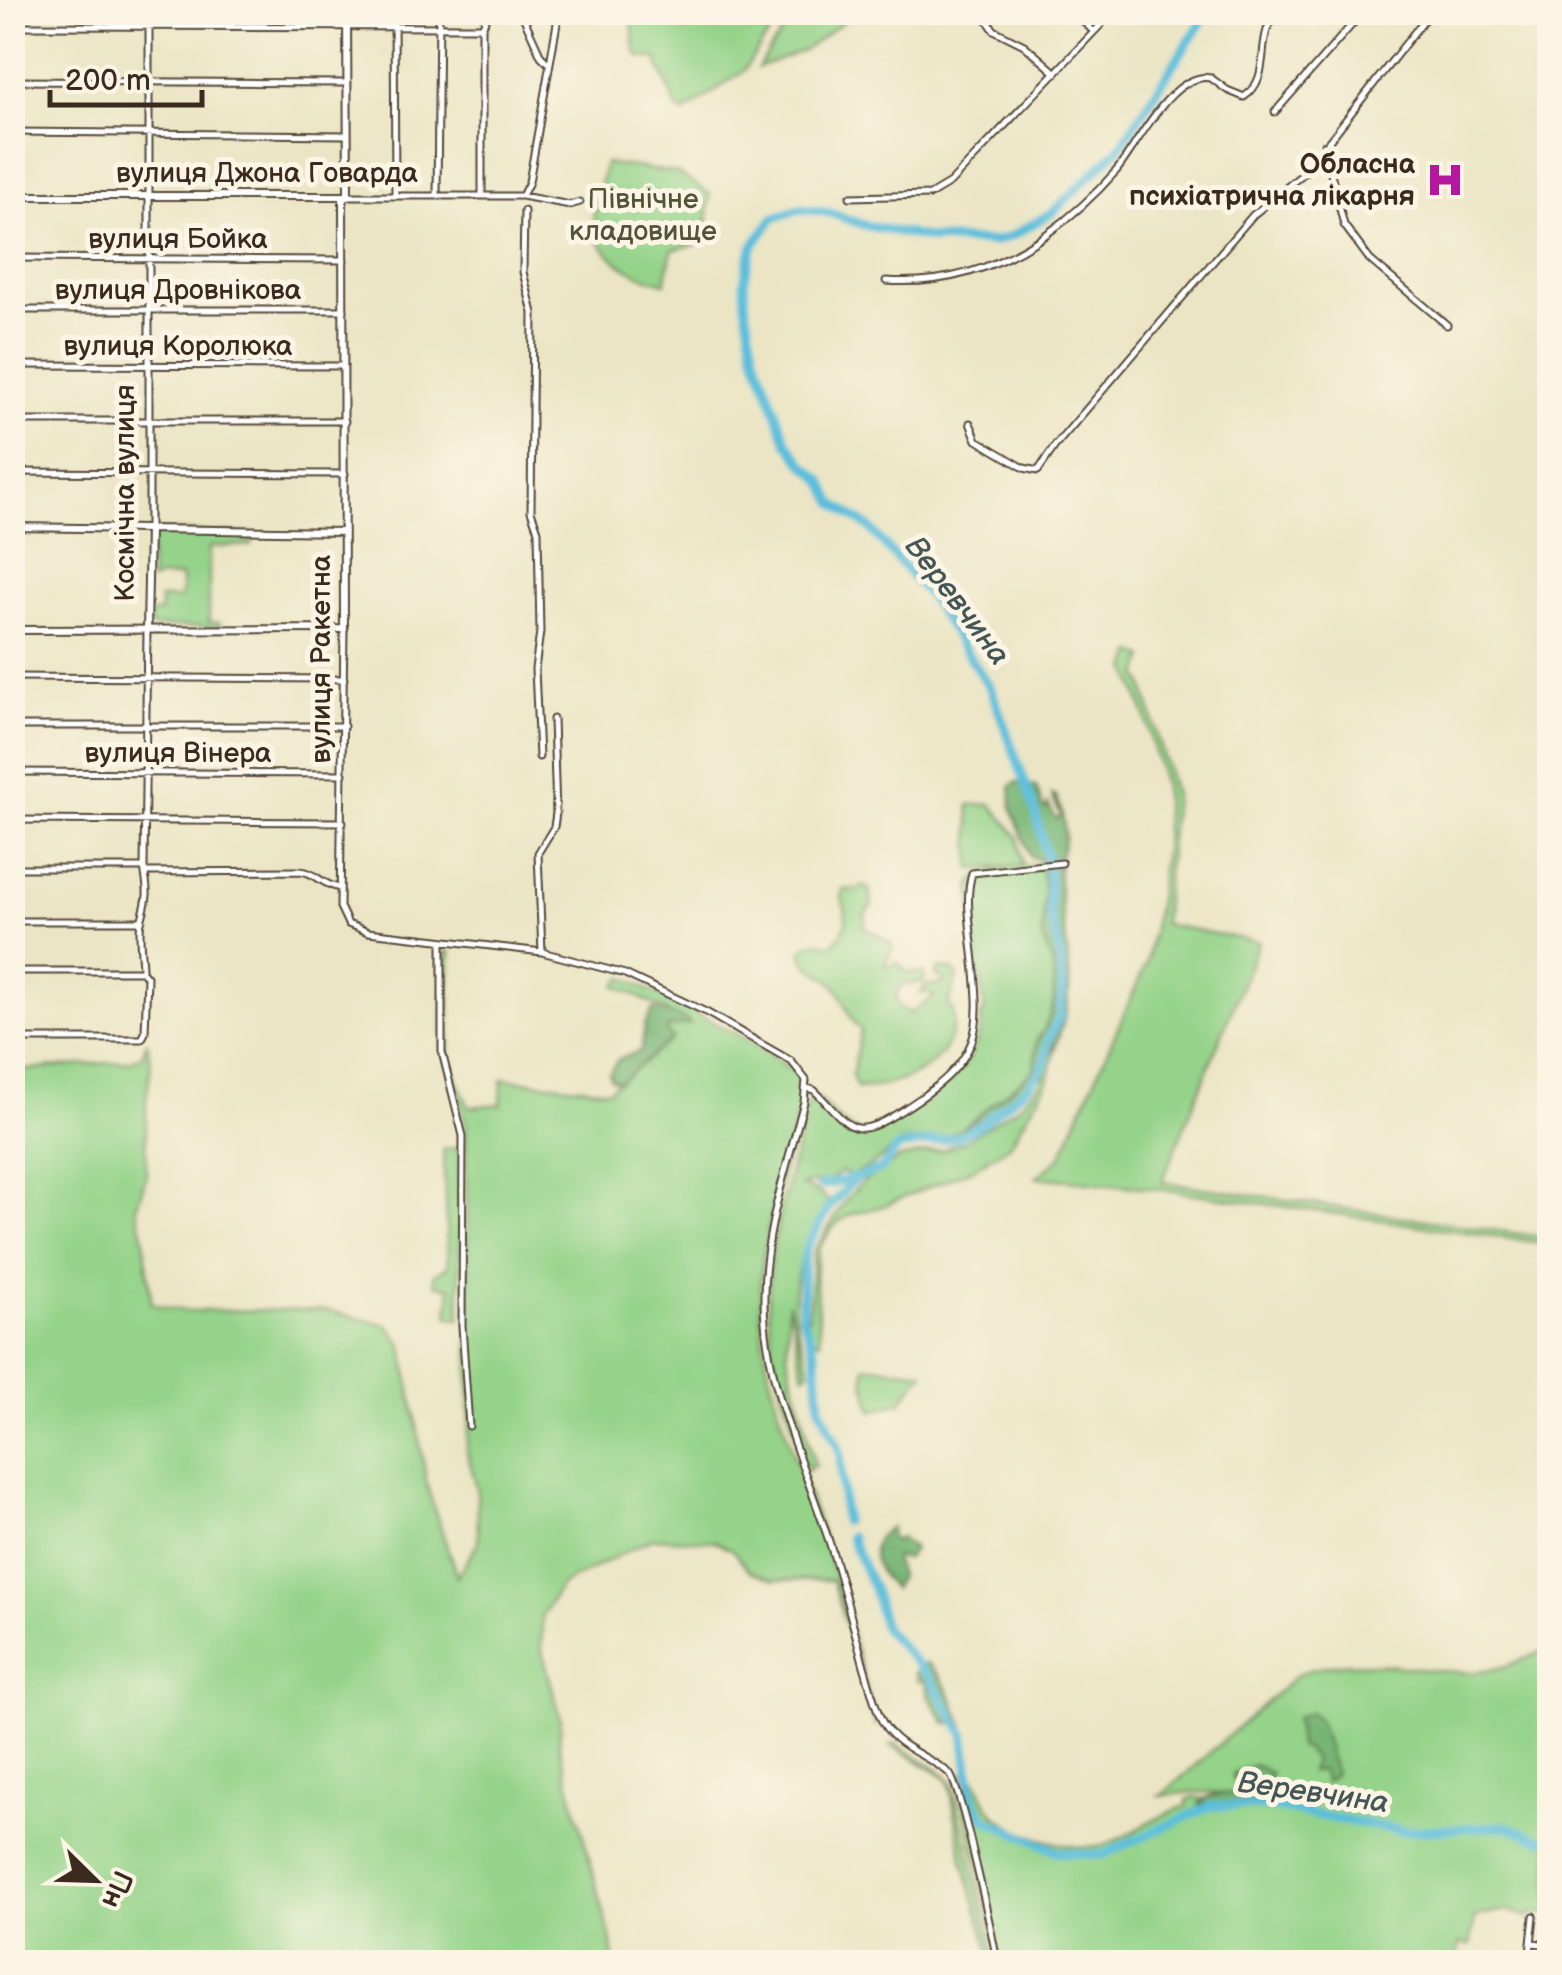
<svg xmlns="http://www.w3.org/2000/svg" width="1562" height="1975" font-family="'Balsamiq Sans',sans-serif">
	<style>
		.green { fill: #94d389; stroke: #687e54; stroke-width: 2.5 }
		.forest { fill: #77b575; stroke: #59704a; stroke-width: 2.5 }
		.lines { fill: none; stroke-linecap: round; stroke-linejoin: round }
		.river { stroke: #5cbedb; stroke-width: 9 }
		.minor-casing { stroke: #554637; stroke-width: 9 }
		.tertiary-casing { stroke: #554637; stroke-width: 10 }
		.minor { stroke: #fff; stroke-width: 5 }
		.tertiary { stroke: #fff; stroke-width: 6 }
		.labels { text-anchor: middle; dominant-baseline: central; stroke-width: 10; stroke-linejoin: round; paint-order: stroke }
		.poi-label { font-size: 28px; font-weight: bold; fill: #3b2a1e; stroke: #fcf5e5; text-anchor: end }
		.street-label { font-size: 28px; fill: #3b2a1e; stroke: #fcf5e5 }
		.park-label { font-size: 28px; fill: #515439; stroke: #fcf5e5 }
		.water-label { font-size: 30px; font-style: italic; fill: #455657; stroke: #fcf5e5 }
	</style>
	<rect width="100%" height="100%" fill="#fcf5e5"/>
	<filter id="ink" filterUnits="userSpaceOnUse"><feTurbulence type="fractalNoise" baseFrequency=".01" numOctaves="2"/><feDisplacementMap in="SourceGraphic" scale="20" xChannelSelector="R" yChannelSelector="G"/><feConvolveMatrix kernelMatrix="1 2 1 2 8 2 1 2 1" color-interpolation-filters="sRGB"/></filter>
	<filter id="wash" filterUnits="userSpaceOnUse"><feTurbulence type="fractalNoise" baseFrequency=".0048" numOctaves="4" result="noise"/><feDisplacementMap in="SourceGraphic" scale="40" xChannelSelector="R" yChannelSelector="G"/><feGaussianBlur stdDeviation="2.25" result="paint"/><feColorMatrix in="noise" values="0 0 0 0 0 0 0 0 0 0 0 0 0 0 0 0 0 1.4 0 .05"/><feComposite in="paint" operator="in"/></filter>
	<g filter="url(#wash)">
		<rect width="100%" height="100%" fill="#ebe5c5"/>
		<path class="green" d="M631 13V12L855 13 805 50 758 68 784 30 781 25H776L744 70 684 113 678 110 656 58 640 57 635 51Z
			M605 163 677 173 710 194 705 242 672 250 665 283C634 276 594 256 594 218 594 201 602 180 605 163Z
			M151 531 252 534V545L209 547V622L220 623V627H150V613H160V599L181 598V577H160L150 581Z
			M1134 653 1145 657 1139 676 1143 682 1174 794 1163 924 1259 942 1162 1182 1549 1238V1244L1159 1189 1037 1177 1060 1158 1147 962 1159 894 1165 838 1164 787 1145 714 1128 668Z
			M991 804 1018 837 1023 865 972 869 969 805Z
			M1041 864 1045 893 1042 934 1053 966 1054 1003 1045 1029 1037 1040 1034 1070 963 1128 946 1137 902 1142 868 1168 851 1176 842 1172 828 1181 801 1185 821 1194 830 1203C805 1240 786 1286 798 1332 802 1346 808 1356 809 1371L804 1375 788 1302 787 1355 815 1466 809 1467 808 1472C794 1426 776 1379 770 1330 761 1254 791 1176 808 1102L816 1097C832 1112 848 1135 870 1135 913 1108 984 1074 981 1014L985 1012 979 971 977 973 971 884C984 865 1020 867 1041 864Z
			M863 885 869 889 872 905 865 914V928L887 940 893 947 885 964 888 967 897 962 907 972 923 973 925 979 923 982 902 985C892 998 895 1006 910 1013L934 997 928 992 921 993 925 985H937L945 981 942 977 936 976 938 968 952 970 958 976 948 1006 953 1010C959 1063 902 1088 857 1088L852 1076 861 1030C847 1019 847 1001 836 987 824 971 807 973 802 952L806 945 820 942 831 945C849 930 849 917 841 896L843 890 859 889Z
			M445 952H450L449 1061 469 1107 501 1104 502 1079 609 1090 642 1059 667 1011 616 986 623 977 742 1037 797 1073 803 1091C791 1153 766 1213 761 1277 754 1364 793 1448 820 1529 841 1594 860 1660 876 1727L832 1580H774L750 1571 732 1550 715 1541 653 1538 561 1585 542 1616V1651L561 1719 559 1746 612 1943 614 1962H13V1071L130 1061 142 1056 147 1041 151 1065 146 1100V1177L136 1208 144 1239 152 1304 184 1311 325 1310 388 1325 403 1346 428 1490 457 1577 478 1542 477 1488 466 1449 470 1422 466 1123 444 1049Z
			M1055 1048 1048 1081 1010 1144 975 1168 883 1206 849 1215 835 1225 819 1248 815 1274 820 1341 806 1338 814 1252 845 1201 863 1182 900 1158 942 1150 965 1141 1020 1105 1041 1083 1051 1050Z
			M459 1148 460 1319 448 1316 451 1288 435 1284 434 1274 448 1267 443 1149Z
			M871 1366 924 1372 901 1402 872 1411 864 1378 865 1367Z
			M1549 1648V1914L1531 1913 1530 1917 1509 1911 1475 1916 1470 1945 1459 1943 1457 1960 1444 1958 1443 1962H1000L957 1776 962 1774 965 1794 970 1778 976 1780C982 1793 985 1804 995 1814 1016 1835 1074 1853 1103 1845 1133 1836 1157 1814 1187 1806V1800L1193 1797 1204 1799 1201 1806 1212 1802 1277 1801 1257 1794 1264 1791 1270 1773 1248 1776 1238 1794 1193 1792 1157 1796 1162 1795 1297 1675C1352 1649 1416 1675 1475 1672 1502 1671 1525 1658 1549 1648Z
			M895 1743 947 1776 952 1784 996 1962H992L963 1860 950 1785 946 1778 891 1745Z"/>
		<path class="forest" d="M1016 782 1036 787 1043 808H1047L1048 804 1056 819 1061 816 1052 795 1057 797C1064 819 1069 836 1059 858L1039 860 1030 856 1012 808 1011 786Z
			M1041 864 1059 866C1057 909 1074 957 1068 1001 1066 1017 1059 1033 1055 1048L1051 1050 1054 1032C1045 1042 1046 1055 1040 1067 1028 1094 973 1126 946 1137L963 1128 1034 1070 1037 1040 1045 1029 1054 1003 1053 966 1042 934 1045 893Z
			M653 1009 685 1019 690 1024 668 1027 666 1032 673 1038 620 1082 611 1079 609 1074 618 1059 641 1051 645 1025Z
			M891 1527 890 1536 894 1541 900 1538 913 1549 907 1559 895 1557 899 1576 893 1589C873 1567 861 1544 891 1527Z
			M927 1663C942 1677 947 1687 955 1705 958 1715 963 1717 964 1729L960 1730 954 1723H945L928 1695 925 1681H918L915 1672Z
			M1310 1713 1319 1720 1335 1774 1325 1782 1321 1770 1310 1771 1314 1760 1306 1750 1299 1747 1296 1718Z
			M1254 1765 1271 1773 1260 1794 1277 1798V1801L1199 1804C1208 1793 1223 1794 1237 1794L1248 1777 1233 1779 1232 1774Z"/>
		<g class="lines">
			<path class="river" d="M820 1186 856 1178
				M844 1521 840 1451 820 1407 816 1355 802 1316 803 1268 806 1248 830 1206 856 1178 881 1169 898 1147 955 1138 980 1125 1028 1086 1044 1066 1048 1040 1060 1016 1063 986 1059 948 1050 915 1048 863 1035 810 991 689 927 594 870 528 834 503 822 480 803 463 787 442 754 352 745 303 744 282 748 263 753 246 773 218 799 209 830 213 864 225 932 239 993 242 1012 236 1053 212 1120 147 1208 12
				M850 1537 873 1588 884 1628 930 1678 964 1734 973 1800 986 1819 1058 1852 1102 1855 1211 1806H1265L1404 1831 1507 1826 1539 1839 1550 1840"/>
		</g>
	</g>
	<g filter="url(#ink)">
		<g class="lines">
			<g class="minor-casing">
				<path id="minor" d="M394 12 395 194
					M482 12 485 21 482 27V196
					M521 12 541 56 548 63
					M982 12 994 30 1024 45 1056 73
					M1074 12 1093 31
					M1411 12 1424 20
					M12 26 482 27
					M12 81 347 83
					M1275 112 1363 12
					M12 132 347 135
					M1324 145 1344 225 1370 260 1447 325
					M348 196H522L570 205 580 202
					M437 196 439 12
					M522 196 529 182 559 12
					M850 197 930 195 950 183 1113 12
					M524 211 523 272 533 313 531 511 538 531 540 632 535 669 539 757
					M12 258 344 260
					M886 281C943 285 996 269 1044 236 1070 218 1096 194 1117 170 1138 144 1172 71 1211 78L1227 90 1244 97C1274 77 1253 35 1278 12
					M12 310H344
					M12 365 344 366
					M12 421H345
					M970 423 977 440 1024 468 1038 471 1055 446 1253 215 1304 173 1424 20 1437 12
					M12 472 345 474
					M149 528V12
					M344 629 340 907 348 924 368 932 542 952 625 974 706 1012 791 1061 806 1080 804 1102C787 1166 763 1235 764 1302 765 1390 809 1474 834 1557 845 1593 854 1629 864 1666 870 1685 874 1706 883 1723 897 1748 929 1756 949 1773 960 1783 993 1938 997 1962
					M12 677 344 679
					M12 726H344
					M12 772 343 774
					M12 820 343 822
					M12 868H144
					M146 872 300 871C316 872 321 885 340 888
					M12 921H141
					M442 941V1052L463 1136 462 1326 469 1426
					M542 952 538 853 554 827 556 813 553 719
					M12 971H142L147 977 145 1033 142 1039H12
					M142 971C142 957 138 936 141 922 148 897 149 895 144 868L147 631
					M807 1088 814 1090C851 1127 851 1143 901 1111 990 1055 981 1030 971 934 969 912 966 895 972 873L1062 863
					M1533 1943 1550 1945
					M1529 1962 1534 1916"/>
			</g>
			<g class="tertiary-casing">
				<path id="tertiary" d="M12 196H348L347 12
					M12 527 344 532
					M12 630 344 629 343 196
					M147 631 149 528"/>
			</g>
			<use href="#minor" class="minor"/>
			<use href="#tertiary" class="tertiary"/>
		</g>
	</g>
	<defs>
		<g id="hospital-bare" transform="scale(3)"><path d="M-5-5h3v3.5h4V-5h3V5h-3V1.5h-4V5h-3Z" fill="#b5179e" stroke="#fcf5e5" stroke-width="2.5" paint-order="stroke"/></g>
	</defs>
	<g fill-rule="evenodd">
		<use href="#hospital-bare" x="1445" y="180"/>
	</g>
	<g class="labels">
		<g class="poi-label">
			<text x="1415" y="164">Обласна<tspan x="1415" dy="32">психіатрична лікарня</tspan></text>
		</g>
		<g class="street-label">
			<text x="267" y="173">вулиця Джона Говарда</text>
			<text x="178" y="239">вулиця Бойка</text>
			<text x="178" y="290">вулиця Дровнікова</text>
			<text x="178" y="346">вулиця Королюка</text>
			<text transform="translate(125 493) rotate(-90)">Космічна вулиця</text>
			<text transform="translate(321 659) rotate(-90)">вулиця Ракетна</text>
			<text x="178" y="753">вулиця Вінера</text>
		</g>
		<g class="park-label">
			<text x="643" y="199">Північне<tspan x="643" dy="32">кладовище</tspan></text>
		</g>
		<g class="water-label">
			<text transform="translate(957 601) rotate(53)">Веревчина</text>
			<text transform="translate(1313 1793) rotate(8)">Веревчина</text>
		</g>
	</g>
	<rect width="1562" height="1975" fill="none" stroke="#fcf5e5" stroke-width="50"/>
	<g transform="translate(95 1880) rotate(113)" stroke="#fcf5e5" stroke-width="8" paint-order="stroke">
	<path d="M0-8L18 38L0 25L-18 38Z" fill="#3b2a1e"/>
	<text y="-15" font-size="28" font-weight="bold" text-anchor="middle" fill="#3b2a1e">Пн</text>
	</g>
	<path d="M50 90v15h152v-15" fill="none" stroke="#3b2a1e" stroke-width="5"/>
	<text x="65" y="90" font-size="30" fill="#3b2a1e" stroke="#fcf5e5" stroke-width="8" paint-order="stroke">200 m</text>
</svg>
